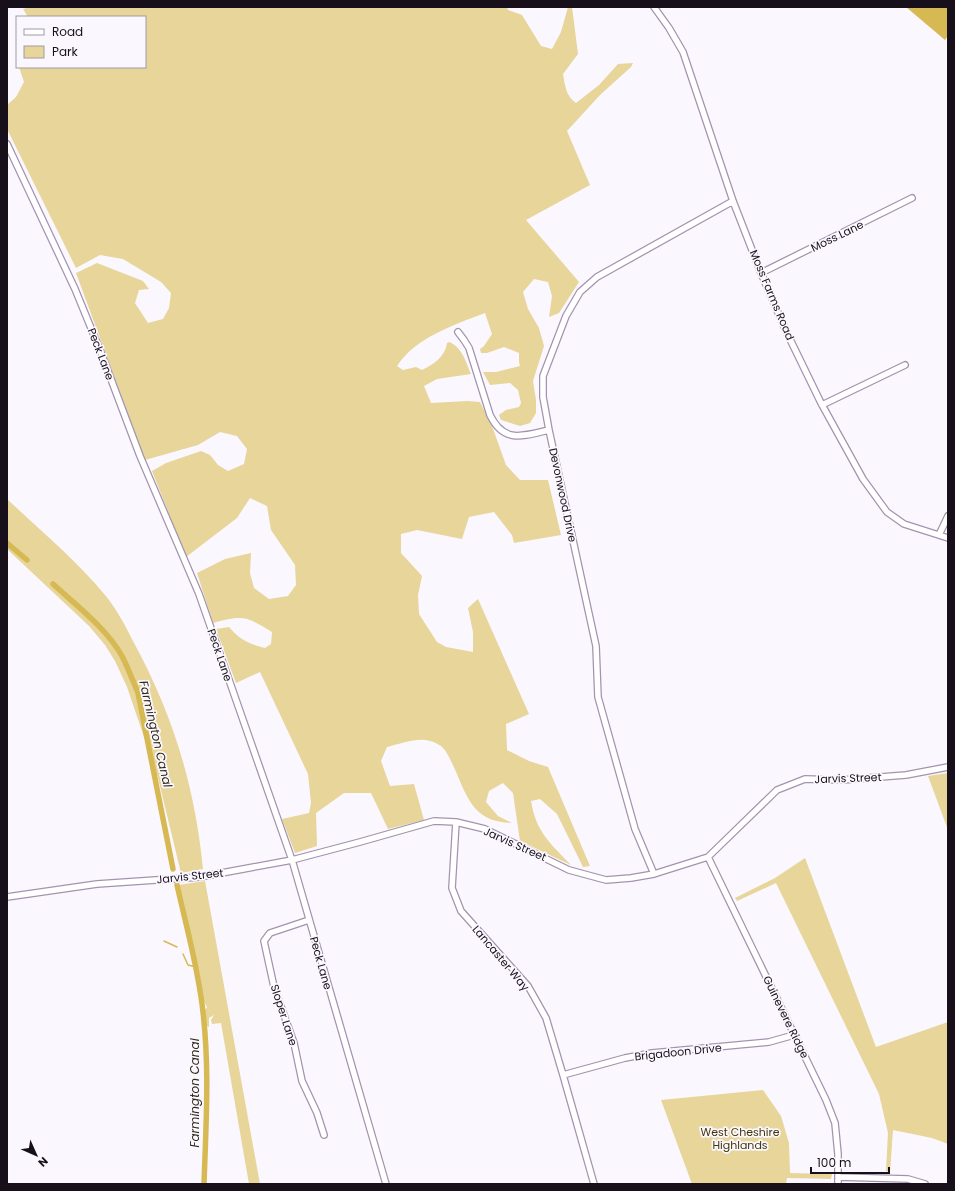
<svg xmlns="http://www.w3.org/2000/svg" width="955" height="1191" font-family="Poppins,sans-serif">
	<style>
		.green { fill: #e7d59a }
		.water { fill: #d7b953 }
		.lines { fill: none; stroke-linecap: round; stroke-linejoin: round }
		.stream { stroke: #d7b953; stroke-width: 1.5 }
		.canal { stroke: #d7b953; stroke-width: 5.5 }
		.minor-casing { stroke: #a493b0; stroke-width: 8 }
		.minor { stroke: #fff; stroke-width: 5.5 }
		.labels { text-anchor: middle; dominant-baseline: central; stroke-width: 3.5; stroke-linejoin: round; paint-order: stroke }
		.street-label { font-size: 11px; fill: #17101b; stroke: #fbf7fe }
		.park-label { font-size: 11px; fill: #423509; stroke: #fbf7fe }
		.water-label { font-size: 12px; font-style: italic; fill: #2f2a18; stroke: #fbf7fe }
	</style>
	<rect width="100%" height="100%" fill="#fbf7fe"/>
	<path class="green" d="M30 7H507L508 10 522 15 541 46 552 49 561 32 568 7H572L578 54 563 74C565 86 566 96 576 103L599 85 618 64 633 63 631 67 600 95 567 131 590 185 526 220 579 282 559 313 549 317 552 296 548 282 534 279 523 292 528 309 539 328 544 346 533 381 536 400V413L530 423 520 426 501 420 499 415 506 410 519 407 521 403 518 390 510 383 490 385 483 372H496L520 366 519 362V353L504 347 487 353H481L480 349 484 346 492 334 485 313C454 325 416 337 397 366L403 370 416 367 422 370C434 364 445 357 447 343L449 342C462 347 466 362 471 374L437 379 424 386 431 403 467 401 480 402 492 426 506 465 520 480H548L561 535 514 543 512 535 494 512 469 517 462 539 417 530 401 534V553L422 576 418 595 419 614 437 642 446 647 473 652V632L468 608 478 599 529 714 506 724 507 750 529 761 548 767 590 866 583 867 557 814 540 799 531 801C536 832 550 843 571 865L520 841 513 793 503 783 489 791 486 802 498 816 512 823C471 822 467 795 452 763 446 751 444 745 430 741 417 737 400 744 387 747L381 761 390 786 414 784 424 820 388 829 371 793H344L316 813 317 846 295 853 282 819 309 813 311 803 308 774 260 672 236 683 216 629 229 627C240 640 249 644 265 648L271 644 272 632C246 616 243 615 213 623L197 573 225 559 251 553 250 573 254 588 269 599 288 596 296 585 295 565 271 530 267 506 250 498 237 518 186 557 152 471 166 463 201 451 210 455 218 465 228 471 244 464 247 449 237 436 220 432 198 445 145 460 76 273 97 263 143 281 149 289 139 290 135 303 148 323 163 319 169 308 171 293 161 282 123 259 100 255 76 268 7 129V105L16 97 24 82 19 67H145V17H28L23 9Z
		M7 499C40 530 76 560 105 595 116 608 125 625 133 641 173 714 195 787 203 869L181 873 158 778 127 687 115 661 105 645 89 626 7 549Z
		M948 773V830L928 776Z
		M805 858 876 1047 948 1022V1144L932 1138 893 1130 890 1172 886 1171 888 1133 879 1094 776 883 737 901 735 898 775 878Z
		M205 881 260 1184H249L221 1023 212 1024 211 1020 214 1015 209 1018V1027L205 1025 206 1017 203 1014 207 1007 202 998 200 976 185 916C180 911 180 893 178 885Z
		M763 1090 781 1116 789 1143 790 1173 832 1174 831 1179 787 1178 786 1184H692L661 1100Z"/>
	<path class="water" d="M906 7H948V36L945 40Z"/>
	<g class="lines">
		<path class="stream" d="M164 941 177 947
			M183 954 188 965 196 967"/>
		<path class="canal" d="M7 543 27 560
			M53 584C77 606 106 628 122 656 128 668 133 681 138 693L173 869
			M177 885C186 925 197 964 202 1004 210 1064 206 1124 204 1184"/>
		<g class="minor-casing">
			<path id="minor" d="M654 7 669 28 683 52 733 201 761 273 786 331 821 403 863 479 887 512 904 524 948 538
				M7 144 75 289 100 350 140 456 199 594 292 860 386 1184
				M761 273 912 198
				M458 332 464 340 469 348 490 415C504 444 523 436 549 430
				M822 405 905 365
				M939 535 948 516
				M456 822 452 888 461 911 528 986 546 1018 563 1075 594 1184
				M708 857 826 1100 835 1123 838 1154V1184
				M654 874 635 829 598 697 596 646 549 430 543 397V376L566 316 580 292 597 277 733 201
				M7 897 97 884 200 877 292 860 360 842 434 821 456 822 485 829 569 870 606 880 631 878 654 874 708 857 777 790 805 779 842 780 906 775 948 767
				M309 920 270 933 264 941 274 987 294 1043 302 1081 317 1113 324 1135
				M563 1075 625 1058 652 1053 769 1042 794 1035
				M838 1177 908 1179 925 1184"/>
		</g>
		<use href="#minor" class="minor"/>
	</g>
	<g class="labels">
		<g class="street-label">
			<text transform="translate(837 236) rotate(-26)">Moss Lane</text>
			<text transform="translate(772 295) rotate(67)">Moss Farms Road</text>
			<text transform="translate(101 354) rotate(69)">Peck Lane</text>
			<text transform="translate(563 495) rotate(78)">Devonwood Drive</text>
			<text transform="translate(220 655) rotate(71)">Peck Lane</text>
			<text transform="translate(848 778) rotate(-2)">Jarvis Street</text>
			<text transform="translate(515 844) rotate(24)">Jarvis Street</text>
			<text transform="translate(190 876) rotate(-6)">Jarvis Street</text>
			<text transform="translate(501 958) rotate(50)">Lancaster Way</text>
			<text transform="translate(321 963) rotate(74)">Peck Lane</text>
			<text transform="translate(284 1015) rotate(72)">Sloper Lane</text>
			<text transform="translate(786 1017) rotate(64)">Guinevere Ridge</text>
			<text transform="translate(678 1052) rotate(-6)">Brigadoon Drive</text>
		</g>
		<g class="park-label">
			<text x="740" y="1132">West Cheshire<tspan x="740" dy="13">Highlands</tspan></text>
		</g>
		<g class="water-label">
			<text transform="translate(156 734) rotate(77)">Farmington Canal</text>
			<text transform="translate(194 1093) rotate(-90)">Farmington Canal</text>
		</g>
	</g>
	<rect width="955" height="1191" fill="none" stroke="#17101b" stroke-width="16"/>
	<rect x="16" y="16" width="130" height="52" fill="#fbf7fe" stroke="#a09ba3"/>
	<rect x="24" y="29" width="20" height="6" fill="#ffffff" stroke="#a09ba3"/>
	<text x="52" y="36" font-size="12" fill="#17101b">Road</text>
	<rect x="24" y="46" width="20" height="12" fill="#e7d59a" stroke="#a09ba3"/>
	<text x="52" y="56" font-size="12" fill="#17101b">Park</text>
	<g transform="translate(36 1155) rotate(135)" stroke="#fbf7fe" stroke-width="3" paint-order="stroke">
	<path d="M0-3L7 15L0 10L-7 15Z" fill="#17101b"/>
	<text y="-6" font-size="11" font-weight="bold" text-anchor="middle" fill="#17101b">N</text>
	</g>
	<path d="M811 1167v6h78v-6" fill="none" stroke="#17101b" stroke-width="2"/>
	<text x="817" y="1167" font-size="12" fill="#17101b" stroke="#fbf7fe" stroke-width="3" paint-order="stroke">100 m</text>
</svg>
